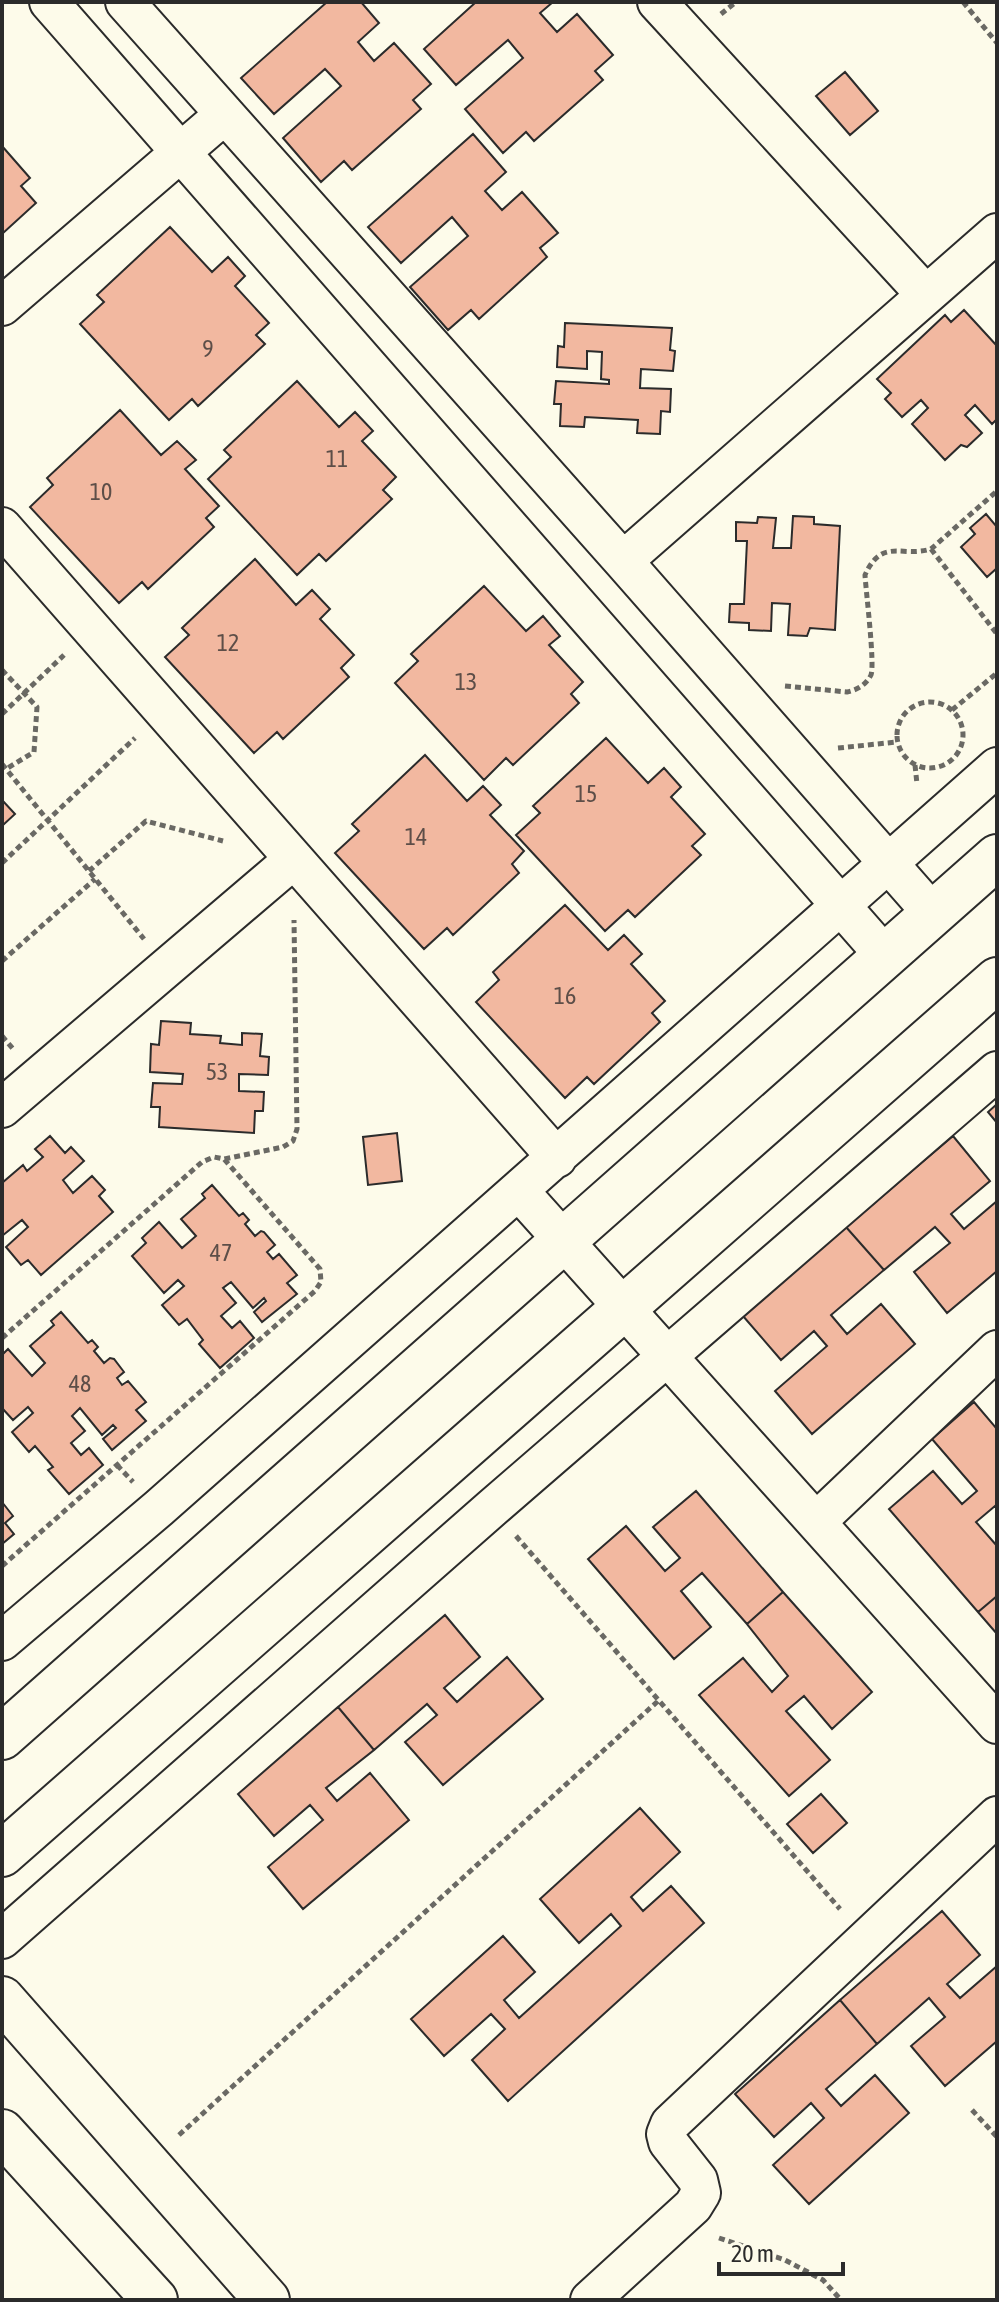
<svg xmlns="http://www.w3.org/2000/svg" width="999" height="2302" font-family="'Asap Condensed',sans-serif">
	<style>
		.building { fill: #f2b8a0; stroke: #2b2b2b; stroke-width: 2 }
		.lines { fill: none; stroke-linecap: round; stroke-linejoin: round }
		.street-casing { stroke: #2b2b2b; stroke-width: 42 }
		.secondary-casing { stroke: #2b2b2b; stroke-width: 48 }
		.path { stroke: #6a6964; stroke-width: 5; stroke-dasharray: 6 4; stroke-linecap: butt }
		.street { stroke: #fdfbea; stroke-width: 38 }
		.secondary { stroke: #fdfbea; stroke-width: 44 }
		.labels { text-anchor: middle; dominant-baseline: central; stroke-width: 6; stroke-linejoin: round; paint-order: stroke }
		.number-label { font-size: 24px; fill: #5d4e48 }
	</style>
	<rect width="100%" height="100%" fill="#fdfbea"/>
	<path class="building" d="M327 2H361L379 23 358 42 374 61 394 43 431 84 413 100 421 109 352 170 344 161 321 182 283 138 341 86 325 69 274 114 241 78Z
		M476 2H553L540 13 557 32 577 14 613 55 595 71 603 80 534 141 526 132 503 153 465 109 523 58 508 40 456 85 424 49Z
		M845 72 878 111 850 135 816 96Z
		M473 134 506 172 485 191 502 210 522 192 558 233 540 248 547 257 479 319 471 310 448 330 410 287 468 236 452 217 401 263 368 227Z
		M2 146 30 178 21 186 36 203 2 234Z
		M170 227 212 272 228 257 245 276 235 286 269 323 256 335 265 344 198 406 192 399 169 420 80 324 104 302 97 295Z
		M964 310 997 346V419L992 424 975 405 965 415 982 433 967 447 961 445 945 460 912 424 928 408 921 400 902 417 885 399 891 393 877 379 945 315 951 322Z
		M565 323 672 328 670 350 675 351 673 371 641 369 640 388 671 389 670 412 661 411 660 434 637 433 638 420 585 417 584 427 560 426 561 404H554L556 381 609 384V380L601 379 602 352 587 351V369L557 367 558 346 564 347Z
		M297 381 339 427 355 412 373 431 362 441 396 477 383 490 392 499 326 561 319 554 297 575 208 479 231 457 224 450Z
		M120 410 161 455 177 441 196 460 185 469 219 506 206 518 214 527 148 589 142 582 119 603 30 507 53 485 47 478Z
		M986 514 997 527V568L987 577 961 547 975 534 970 528Z
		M793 516 814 517V524L840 526 835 630 810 628 807 636 788 635 790 604 772 603 771 631 749 630V623L729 622 730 604H744L747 541H736V522L757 523 758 517 776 518 773 548H791Z
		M255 559 296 605 312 590 330 609 320 619 354 655 341 668 349 677 283 739 277 732 254 753 165 657 189 635 182 628Z
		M484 586 526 631 543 616 560 636 549 645 583 682 571 694 579 703 513 765 506 758 484 780 395 683 418 661 411 654Z
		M606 738 648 783 664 768 681 787 671 797 705 834 692 846 701 855 635 917 628 910 605 931 516 835 540 813 533 806Z
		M425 755 467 801 483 786 501 805 490 815 524 851 512 864 519 873 453 935 447 928 424 949 335 853 359 831 352 824Z
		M2 800 15 814 2 826Z
		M565 905 608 950 624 935 642 954 631 964 665 1001 652 1013 660 1022 594 1084 587 1077 565 1098 476 1002 499 980 493 972Z
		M161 1021 191 1023 190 1034 221 1036 220 1043 242 1045V1033L262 1034 260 1056 269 1057 268 1075 239 1074V1091L264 1092 263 1111H255L254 1133 159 1127 160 1107H151L153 1083 182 1084 183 1074 150 1072 151 1044 159 1045Z
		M997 1104V1123L988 1112Z
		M397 1133 402 1181 368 1185 363 1137Z
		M50 1136 65 1153 71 1147 84 1161 63 1180 73 1193 92 1176 105 1190 99 1196 113 1212 41 1275 28 1260 21 1265 6 1247 28 1227 22 1220 2 1236V1183L23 1165 27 1171 43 1157 35 1149Z
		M953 1136 990 1181 951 1214 964 1229 997 1201V1271L947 1313 914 1272 950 1243 935 1227 884 1270 846 1227Z
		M212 1185 239 1216 243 1213 249 1220 245 1224 255 1236 261 1231 264 1232 275 1245 267 1252 273 1259 279 1254 297 1275 287 1283 297 1294 262 1322 254 1312 266 1301 264 1298 253 1308 231 1282 223 1288 236 1303 221 1316 232 1328 240 1321 254 1338 220 1368 199 1344 203 1340 187 1319 179 1325 162 1305 184 1286 178 1280 164 1293 132 1256 146 1243 142 1238 159 1222 182 1248 196 1236 181 1219 205 1198 202 1194Z
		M846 1227 884 1270 831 1315 847 1334 881 1304 915 1344 812 1434 775 1391 827 1346 814 1331 781 1360 743 1316Z
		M61 1312 88 1343 92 1340 98 1347 94 1351 104 1363 110 1358 114 1359 124 1372 117 1378 122 1385 128 1381 146 1402 136 1410 146 1421 112 1450 103 1439 116 1428 113 1425 102 1435 80 1408 72 1416 85 1431 71 1443 81 1455 89 1448 103 1465 69 1494 48 1470 53 1467 35 1446 29 1452 12 1432 33 1413 28 1407 13 1420 2 1408V1355L8 1349 32 1376 45 1363 30 1346 54 1325 51 1321Z
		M974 1402 997 1429V1509L995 1506 976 1522 997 1546V1596L978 1612 889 1509 933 1471 962 1504 977 1491 932 1439Z
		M696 1491 783 1592 747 1624 702 1573 681 1591 711 1627 674 1659 588 1559 626 1526 665 1571 680 1558 653 1527Z
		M2 1502 13 1516 5 1523 14 1534 2 1544Z
		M783 1592 872 1692 832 1729 804 1696 786 1711 830 1760 789 1796 699 1695 743 1658 772 1692 788 1676 747 1624Z
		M997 1596V1634L978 1612Z
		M445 1615 480 1657 444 1688 457 1702 507 1657 543 1699 443 1785 405 1742 437 1715 427 1704 374 1750 338 1707Z
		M338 1707 374 1750 326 1788 337 1801 370 1773 409 1820 303 1909 268 1867 323 1820 310 1805 274 1836 238 1794Z
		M821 1794 847 1823 813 1853 787 1824Z
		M640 1808 680 1852 631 1897 643 1911 671 1886 704 1923 508 2101 472 2060 505 2029 491 2014 444 2056 411 2019 503 1936 535 1972 504 2000 519 2018 621 1926 611 1914 579 1943 540 1899Z
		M942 1911 980 1955 947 1984 960 1998 997 1966V2041L945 2086 911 2046 945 2017 929 1998 877 2044 840 2000Z
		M840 2000 877 2044 826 2089 841 2106 875 2075 909 2113 809 2204 773 2165 824 2118 811 2103 774 2137 735 2094Z"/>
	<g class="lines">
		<g class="street-casing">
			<path id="street" d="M49 2 885 956
				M125 2 623 561 933 914
				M657 2 926 295
				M2 306 224 115
				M2 527 557 1158
				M623 561 997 233
				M2 1108 294 859
				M519 1191 997 1724
				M816 1522 997 1350
				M2 1641 159 1508 997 767
				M2 1939 492 1508 997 1071
				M590 2300 693 2206 701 2193 698 2180 668 2142 666 2134 670 2124 997 1816"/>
		</g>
		<g class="secondary-casing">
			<path id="secondary" d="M2 1737 997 857
				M2 1854 997 980
				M2 1999 267 2300
				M2 2132 155 2300"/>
		</g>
		<path class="path" d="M963 2 997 43
			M721 14 736 2
			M931 549 997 634
			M2 670 37 707 34 752 6 769
			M785 686 847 692C857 690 866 685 871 675 875 664 866 592 865 575 882 537 902 558 931 549L997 491
			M897 735a33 33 0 1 1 66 0a33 33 0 1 1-66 0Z
			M952 710 997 673
			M2 714 64 655
			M838 748 897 742
			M2 764 144 939
			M915 765 917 784
			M2 863 135 738
			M89 871 146 821 223 841
			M2 961 95 879
			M2 1036 14 1050
			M2 1338 202 1162 214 1157 224 1159 283 1147 293 1141 297 1129 294 920
			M117 1465 133 1482
			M516 1536 840 1909
			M2 1566 315 1291 321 1282 320 1269 224 1159
			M972 2110 997 2137
			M179 2135 658 1701
			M719 2238 785 2260 823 2280 841 2300"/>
		<use href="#street" class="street"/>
		<use href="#secondary" class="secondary"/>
	</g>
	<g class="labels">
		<g class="number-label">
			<text x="208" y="348">9</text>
			<text x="337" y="458">11</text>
			<text x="101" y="491">10</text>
			<text x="228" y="642">12</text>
			<text x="466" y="681">13</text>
			<text x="586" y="793">15</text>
			<text x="416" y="836">14</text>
			<text x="565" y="995">16</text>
			<text x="217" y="1071">53</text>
			<text x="221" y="1252">47</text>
			<text x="80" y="1383">48</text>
		</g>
	</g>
	<rect width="999" height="2302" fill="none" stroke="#2b2b2b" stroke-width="8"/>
	<path d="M719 2262v12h124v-12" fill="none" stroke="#2b2b2b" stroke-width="4"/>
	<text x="731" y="2262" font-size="24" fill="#2b2b2b" stroke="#fdfbea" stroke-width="6" paint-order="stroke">20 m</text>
</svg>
